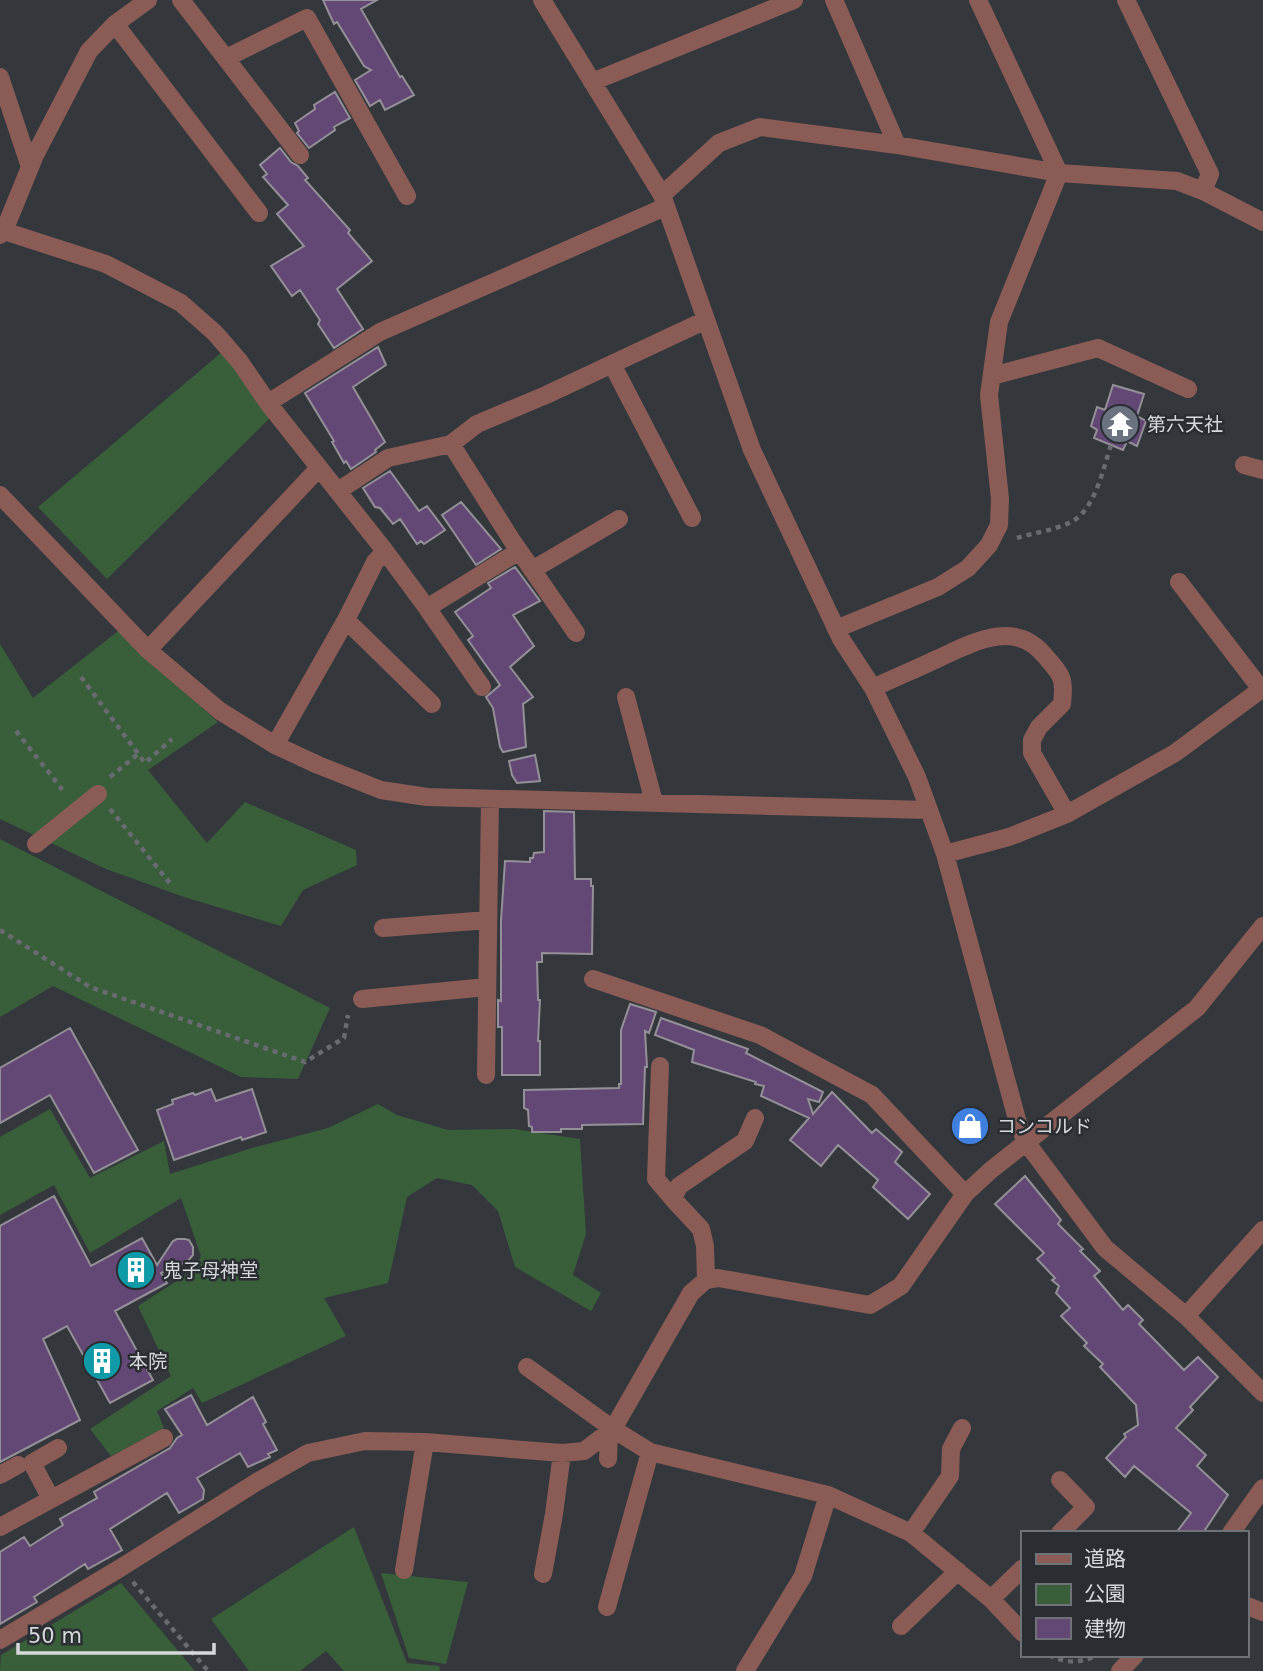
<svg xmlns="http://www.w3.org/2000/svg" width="1263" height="1671" font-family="'DejaVu Sans','Noto Sans JP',sans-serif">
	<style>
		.green { fill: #395e3a }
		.building { fill: #634876; stroke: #949097; stroke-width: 2 }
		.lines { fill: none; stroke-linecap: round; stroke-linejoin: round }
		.path { stroke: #686c70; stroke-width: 4.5; stroke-dasharray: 5 5; stroke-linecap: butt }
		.minor { stroke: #8b5c56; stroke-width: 18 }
		.labels { text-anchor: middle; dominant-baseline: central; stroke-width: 5; stroke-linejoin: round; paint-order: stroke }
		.poi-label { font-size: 19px; fill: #d6d9dc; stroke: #2a2e33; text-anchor: start }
	</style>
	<rect width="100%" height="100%" fill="#34383d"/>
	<path class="green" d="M221 353 232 366 270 418 107 579 38 507Z
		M118 631 218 722 148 770 207 843 245 802 356 850 357 865 303 890 281 926 184 897 106 869 0 819V644L33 698Z
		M0 839 330 1008 298 1079 241 1077 53 986 0 1017Z
		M378 1104 397 1115 448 1130 514 1129 580 1139 586 1234 573 1275 601 1293 591 1311 515 1267 498 1211 472 1185 437 1178 407 1197 388 1283 324 1298 346 1336 202 1403 193 1388 157 1411 164 1428 111 1456 90 1429 171 1376 138 1306 195 1269 201 1256 181 1198 90 1253 54 1185 0 1215V1137L50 1109 90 1178 164 1141 170 1174 252 1148 328 1128Z
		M354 1527 407 1663 439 1666 440 1671H344L326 1651 300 1671H249L211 1619Z
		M381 1573 468 1582 446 1664 409 1658Z
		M121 1583 195 1671H0L1 1655Z"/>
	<path class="building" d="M323 0H377L361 9 400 77 402 76 414 95 385 110 380 100 370 106 355 80 371 70 364 66 337 22 334 24Z
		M335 92 350 118 334 127 335 130 309 148 297 133 299 131 295 123 315 109 314 105Z
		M280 148 291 162 298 166 308 178 305 180 350 230 348 233 372 261 337 289 363 329 334 348 318 324 320 320 300 290 292 296 271 266 304 246 277 214 288 205 263 177 267 174 260 165Z
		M378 347 386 365 353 387 385 442 375 450 376 452 351 469 346 461 344 463 332 442 334 441 305 393Z
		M1113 385 1144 394 1137 416 1146 421 1137 446 1127 441 1123 450 1094 438 1097 430 1091 426 1097 407 1105 410Z
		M390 471 419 511 427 506 445 530 424 544 421 541 417 544 400 519 393 524 380 508 375 507 363 488Z
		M461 502 501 549 476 565 442 515Z
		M515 567 540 601 513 615 534 646 510 667 533 697 523 704 526 747 503 752 500 747 493 708 486 697 500 685 468 640 473 636 455 612 491 588 488 583Z
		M535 755 540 781 517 783 512 775 509 761Z
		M544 811 574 812 575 879H591V886H593L592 954 542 953V962H537L538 1000H540L538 1041H540V1075H502V1027H498V1000L501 1001V921L505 861 530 862V858H533L534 853 544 852Z
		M630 1004 656 1012 649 1033 645 1031 647 1067H645L643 1124 582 1125V1129H561V1132H532V1127L529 1126 528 1110 524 1108V1090L619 1088V1084H621V1030Z
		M661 1018 748 1049 746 1053 823 1092 819 1102 808 1099 813 1114 832 1092 872 1133 876 1129 902 1152 895 1162 930 1194 908 1219 873 1187 878 1180 838 1145 821 1166 790 1140 809 1118 761 1096 764 1086 755 1084 756 1082 692 1062 694 1050 655 1035Z
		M70 1028 138 1150 94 1173 50 1095 0 1123V1068Z
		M211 1089 216 1101 252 1089 266 1132 242 1140 241 1137 174 1160 157 1110 173 1104 172 1100 193 1093 195 1095Z
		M1025 1176 1061 1220 1058 1224 1083 1249 1080 1251 1100 1271 1094 1276 1123 1310 1128 1305 1143 1320 1139 1324 1184 1370 1198 1357 1218 1377 1190 1407 1193 1410 1176 1428 1206 1455 1197 1466 1228 1495 1203 1533H1176L1191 1513 1134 1466 1125 1477 1106 1458 1126 1437 1124 1434 1138 1425 1136 1405 1100 1367 1103 1364 1084 1346 1087 1343 1061 1316 1070 1308 1056 1293 1059 1286 1052 1280 1055 1278 1037 1259 1044 1253 995 1204Z
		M54 1196 91 1266 142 1238 157 1265 173 1241 177 1239H185L189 1240 193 1247V1255L188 1261 161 1273 167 1283 115 1311 153 1380 110 1403 67 1326 43 1339 80 1420 0 1462V1226Z
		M191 1395 207 1425 253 1397 266 1422 263 1424 277 1450 268 1454 270 1457 248 1467 240 1453 197 1478 204 1490 203 1499 179 1513 167 1493 110 1529 122 1550 88 1569 85 1564 34 1597 37 1602 0 1624V1552L24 1537 30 1546 63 1525 60 1519 97 1498 94 1492 170 1448 177 1438 182 1435 165 1409Z"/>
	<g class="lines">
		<path class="path" d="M1017 538C1033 533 1056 530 1071 522 1095 510 1103 469 1111 445
			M81 677 145 763 172 739
			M16 731 65 793
			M110 777 138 754
			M110 809 173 887
			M0 930 90 987 305 1062 344 1038 348 1015
			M133 1582 208 1671
			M1049 1655C1066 1664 1081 1663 1098 1655"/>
		<path class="minor" d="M181 0 300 155
			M542 0 662 195 752 450 841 639 873 688 917 777 945 854 1018 1123 1026 1142 1105 1248 1186 1316 1263 1393
			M834 0 897 145
			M1126 0 1210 174 1203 191
			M115 24 259 213
			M226 58 307 18 407 196
			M0 77 30 167
			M592 82 794 0
			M662 195 719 143 760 127 897 145 1059 173 1177 181 1203 191 1263 222
			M4 231 106 264 181 303 215 333 240 362 268 403 385 551 427 608 482 687
			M0 235 4 231 35 155 89 51 115 24 148 0
			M612 364 692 518
			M992 376 1098 348 1188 389
			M268 403 380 332 665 207
			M451 444 477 424 546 395 706 320
			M1244 465 1263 470
			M338 491 388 458 451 444 511 539 576 633
			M0 495 148 650 220 711 275 745 318 765 381 790 427 797 929 810
			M532 570 619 519
			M1179 582 1261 689
			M427 608 519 551
			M346 620 432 704
			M836 629 938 587 968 568 989 545 999 525 1000 499 989 395 999 322 1059 173 978 0
			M148 650 319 468
			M873 688C894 678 916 669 937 659 972 643 1015 618 1045 656 1062 676 1065 677 1062 704L1039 727 1032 740V753L1067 814
			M626 697 654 802
			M275 745 346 620 375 562 385 551
			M36 844 98 794
			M945 854 1009 837 1067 814 1175 753 1263 688
			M383 928 488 920
			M593 979 760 1035 872 1095 965 1194
			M362 999 487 987
			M660 1066 656 1179 673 1199
			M486 1075 490 799
			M706 1280 705 1246 701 1229 673 1199 679 1186 745 1141 755 1118
			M1186 1316 1263 1230
			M527 1367 613 1429 650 1452 828 1495 911 1533 991 1599 1023 1633
			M608 1459 609 1432
			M0 1475 18 1465
			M1060 1480 1086 1507 1060 1533
			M51 1499 32 1463 58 1448
			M0 1527 164 1438
			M911 1533 950 1476 951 1449 962 1428
			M1231 1533 1263 1488
			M404 1570 425 1442
			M543 1574 554 1514 562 1453
			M991 1599 1023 1568
			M1247 1606 1263 1612
			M607 1607 650 1452
			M901 1626 958 1571
			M0 1640 122 1567 255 1483 308 1453 365 1441 425 1442 562 1453 584 1451 613 1429 691 1293 706 1280 718 1278 870 1305 901 1286 965 1194 991 1170 1197 1008 1263 926
			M745 1671 803 1576 828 1495
			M1120 1671 1135 1655"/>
	</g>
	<defs>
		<g id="temple-disc" transform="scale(2.0125)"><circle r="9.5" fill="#6b7280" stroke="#2a2e33"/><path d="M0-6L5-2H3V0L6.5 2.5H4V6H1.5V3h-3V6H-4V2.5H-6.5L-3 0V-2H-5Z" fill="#fff"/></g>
		<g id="shop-disc" transform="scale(2.0125)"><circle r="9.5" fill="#3f7fe0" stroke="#2a2e33"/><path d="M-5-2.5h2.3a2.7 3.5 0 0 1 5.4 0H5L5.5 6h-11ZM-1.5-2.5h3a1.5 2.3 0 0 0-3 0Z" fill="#fff"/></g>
		<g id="building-disc" transform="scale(2.0125)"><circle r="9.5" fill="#0f9aa8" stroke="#2a2e33"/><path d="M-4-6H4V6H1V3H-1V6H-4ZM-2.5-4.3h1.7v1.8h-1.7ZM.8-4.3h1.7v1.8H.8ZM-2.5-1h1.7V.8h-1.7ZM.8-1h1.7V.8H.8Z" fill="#fff"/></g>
	</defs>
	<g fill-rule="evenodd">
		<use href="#temple-disc" x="1120" y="424"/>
		<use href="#shop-disc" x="970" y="1126"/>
		<use href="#building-disc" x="136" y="1270"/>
		<use href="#building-disc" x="102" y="1361"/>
	</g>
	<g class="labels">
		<g class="poi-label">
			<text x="1147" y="424">第六天社</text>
			<text x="997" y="1126">コンコルド</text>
			<text x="163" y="1270">鬼子母神堂</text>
			<text x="129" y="1361">本院</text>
		</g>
	</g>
	<rect x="1021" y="1531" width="228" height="126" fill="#2a2e33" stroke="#6f7277" stroke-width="2"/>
	<rect x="1036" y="1554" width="35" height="10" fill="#8b5c56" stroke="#6f7277" stroke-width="2"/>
	<text x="1084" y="1566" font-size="21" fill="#d6d9dc">道路</text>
	<rect x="1036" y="1584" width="35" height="21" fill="#395e3a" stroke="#6f7277" stroke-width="2"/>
	<text x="1084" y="1601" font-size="21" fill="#d6d9dc">公園</text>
	<rect x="1036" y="1618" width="35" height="21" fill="#634876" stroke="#6f7277" stroke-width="2"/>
	<text x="1084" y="1636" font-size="21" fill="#d6d9dc">建物</text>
	<path d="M18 1643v10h196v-10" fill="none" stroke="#d6d9dc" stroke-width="3.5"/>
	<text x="28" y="1643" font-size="21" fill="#d6d9dc" stroke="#2a2e33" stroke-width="5" paint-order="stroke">50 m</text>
</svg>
